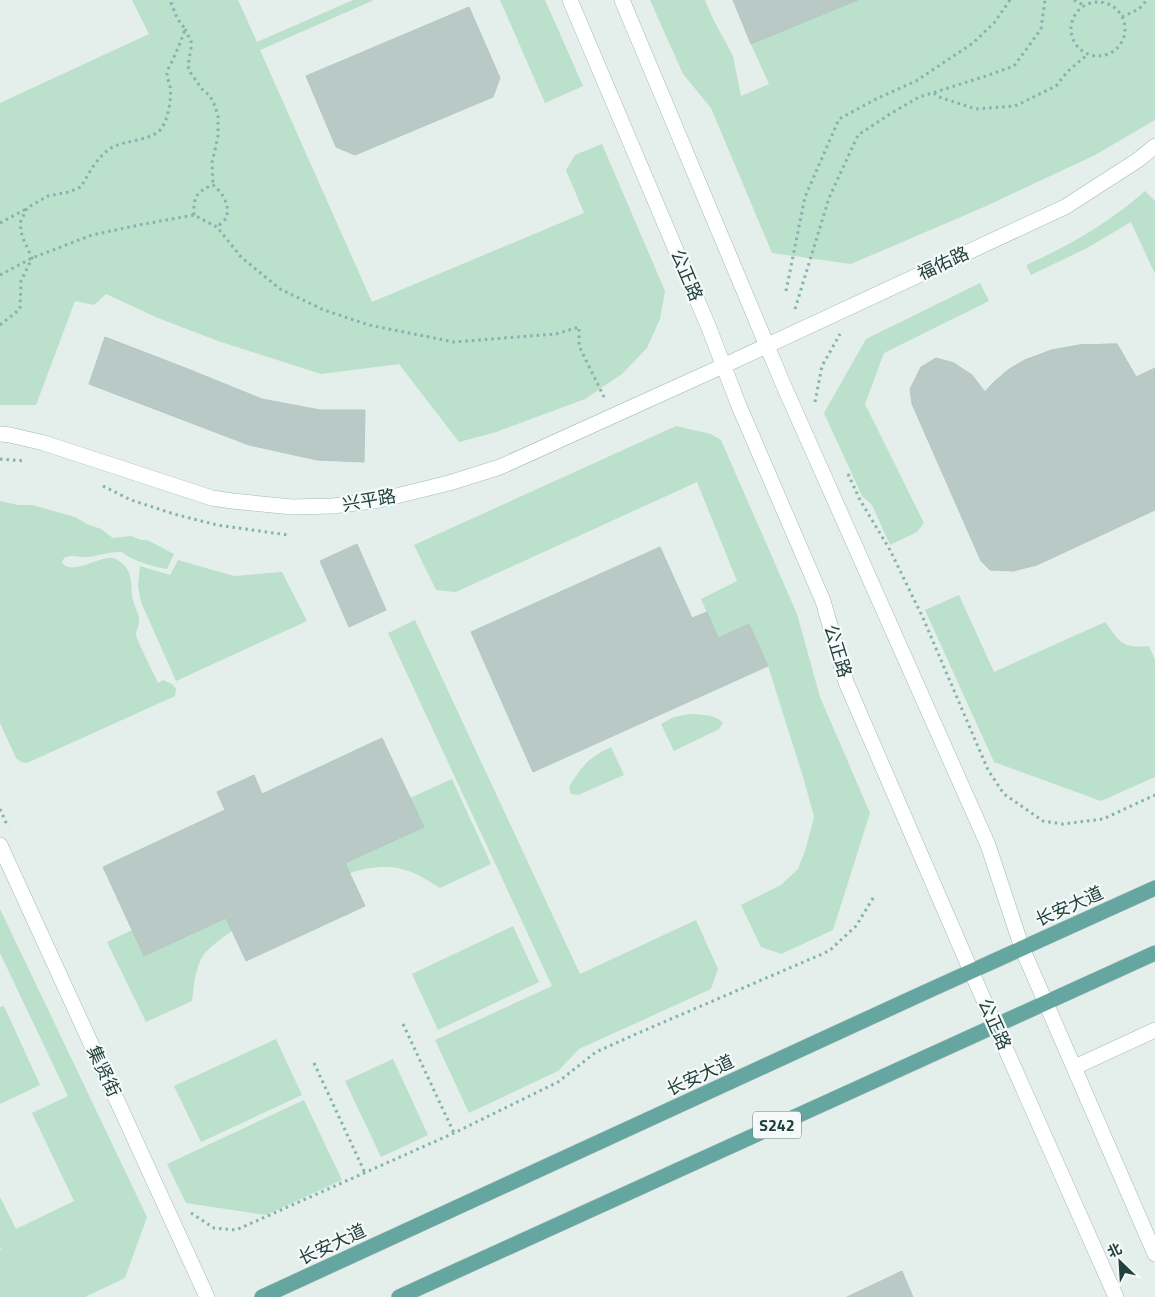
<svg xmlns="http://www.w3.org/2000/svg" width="1155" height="1297" font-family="'Titillium Web','Noto Sans SC',sans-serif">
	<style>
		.green { fill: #bbe0cc }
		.building { fill: #b9c9c5; stroke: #b5c8c4 }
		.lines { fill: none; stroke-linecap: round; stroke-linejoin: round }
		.secondary-casing { stroke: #a1bab6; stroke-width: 16 }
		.primary-casing { stroke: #c1cac9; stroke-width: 16 }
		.path { stroke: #82b3ad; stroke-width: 3; stroke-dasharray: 2.5 4; stroke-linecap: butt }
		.secondary { stroke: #fff; stroke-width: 15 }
		.primary { stroke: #66a6a1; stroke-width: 15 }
		.labels { text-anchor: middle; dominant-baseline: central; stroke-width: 4.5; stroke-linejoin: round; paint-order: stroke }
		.shield { fill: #f5faf8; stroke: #617876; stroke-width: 1 }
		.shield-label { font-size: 16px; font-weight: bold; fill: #22413e }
		.street-label { font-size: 18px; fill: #22413e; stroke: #f5faf8 }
	</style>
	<rect width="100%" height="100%" fill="#e4eeeb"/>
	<path class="green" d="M132 0H238L257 42 353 0H374L260 50 372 302 584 213 566 170 575 155 602 144 665 291 660 319 647 348 622 374 585 399 493 433 459 442 399 364 321 374 218 341 158 318 106 294 94 305 75 301 36 405H0V103L149 34Z
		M500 0H545L583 86 545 103Z
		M650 0H705L713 19 733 56 741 96 769 84 751 44 858 0H1155V120L1095 155 984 207 851 264 772 253 711 108 683 74Z
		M1145 191 1155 201V274L1131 222 1087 248 1031 275 1026 265C1069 246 1110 222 1145 191Z
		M980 283 989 301 884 353 865 404 924 523 917 532 890 545 872 505 862 496 824 413 866 339Z
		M676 426 711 434 721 440 797 614 820 697 870 813 833 930 781 954 761 947 741 905 781 885 798 869 806 848 814 817 804 780 768 666 749 624 718 638 701 599 737 581 697 482 456 592 436 590 414 545Z
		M0 501 18 505H32L75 517 87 524 101 529 113 538 131 536 141 540H147L174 554 167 569C157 568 128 559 122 552 109 551 97 557 84 557 77 557 71 554 64 558L62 563C73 576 99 556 113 558 117 559 120 562 123 564 134 575 130 587 133 600 135 607 140 616 139 623 139 626 136 630 136 634 136 640 155 675 158 683L163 680 172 684 176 689 175 696 27 763 21 762 16 758 0 723Z
		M178 560 234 576 282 572 307 621 176 681 141 602 138 586 140 566 170 575Z
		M959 595 994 672 1105 622C1120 642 1122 649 1149 646L1155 660V777L1101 801 994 762 925 610Z
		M415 620 580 974 696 920 718 969 711 989 579 1049 558 1071 469 1113 435 1040 552 986 388 633Z
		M690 714C702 715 715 714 723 723L719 729 674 751 661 724 674 717Z
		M611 747 624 775 578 795 571 794 569 787C582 766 589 757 611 747Z
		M452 779 491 864 440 888C407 866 388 861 350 873L345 863 423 827 410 798Z
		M0 909 147 1217 125 1278 85 1297H0V1250L1 1249 0 1246V1197L16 1229 74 1201 32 1113 68 1096 0 953Z
		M226 918 232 931C222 938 212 945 204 954 195 967 194 986 192 1001L146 1022 107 942 132 930 144 956Z
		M513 926 539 982 438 1030 412 974Z
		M4 1006 40 1085 0 1104V1007Z
		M276 1039 302 1095 201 1142 174 1086Z
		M393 1059 428 1135 381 1157 345 1081Z
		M304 1100 342 1180 266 1215 186 1203 167 1164Z"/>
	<path class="building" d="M733 0H858L751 44Z
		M469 7 500 78 493 97 355 155 336 147 306 76Z
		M105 337 188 369 262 399 320 410H365L364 462 317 460 249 445 89 384Z
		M1117 344 1136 377 1155 368V510L1037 565 1013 571 990 570 981 561 912 404 910 389 921 367 936 358 954 363 972 375 985 392 993 383 1008 370 1025 360 1052 350 1080 345Z
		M1117 344 1136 377 1129 399 1119 411 1103 423 1081 433 1052 444 1027 449 1001 447 980 453 956 407 985 392 993 383 1008 370 1025 360 1052 350 1080 345Z
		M357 544 386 610 349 627 320 561Z
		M660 547 692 618 707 612 718 638 749 624 768 666 533 772 471 632Z
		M382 738 424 827 345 863 365 906 246 961 226 918 144 956 103 867 225 810 217 792 254 775 262 794Z
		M902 1271 913 1297H847Z"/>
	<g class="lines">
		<g class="secondary-casing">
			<path id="secondary" d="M570 0 709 328 739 406 823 601 846 682 971 971 1116 1297
				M622 0 783 384 988 845 1022 948 1155 1254
				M0 434 10 435 44 443 212 498 232 501 292 507 333 506 380 500 449 483 500 467 723 366 1065 207 1138 160 1155 146
				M0 845 207 1297
				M1075 1067 1155 1030"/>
		</g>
		<g class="primary-casing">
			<path id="primary" d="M262 1297 919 995 1155 888
				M399 1297 1155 953"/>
		</g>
		<path class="path" d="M1074 0 1085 6
			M1071 29a27 27 0 1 1 54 0a27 27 0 1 1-54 0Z
			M1122 17 1139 9 1147 0
			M185 29 191 41V48L188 66 190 72 202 89 210 96 215 106 218 116V136L212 163 213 185
			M934 93 939 97 976 109 1015 106 1056 86 1067 72 1088 54
			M194 215C193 197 197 191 213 185 222 192 231 206 226 218 224 221 219 225 217 227
			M0 223 26 209
			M0 275 32 258 92 235 144 224 194 215 217 227 241 257 280 289 324 310 369 325 454 342 556 334 579 327V346L604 397
			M786 291 805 197 839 119 878 98 916 81 973 43 994 23 1010 0
			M795 309 829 198 858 135 890 114 919 97 983 77 1014 66 1041 29 1045 0
			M0 325 20 309 21 281 32 258 22 236 20 223 27 208 48 196 69 192 81 187C89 173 97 157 111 148 124 140 151 141 161 129 168 120 172 98 170 86 169 82 167 78 167 75 167 68 172 63 174 57 178 48 182 39 185 29L177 18 170 0
			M815 402 822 366 840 334
			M0 459 24 461
			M848 474 860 500 890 550 923 618 988 770 1004 794 1043 821 1063 824 1103 819 1155 795
			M103 486 131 500 174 514 217 525 288 535
			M0 809 8 827
			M403 1024 454 1133
			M314 1063 365 1173
			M191 1213 214 1228 236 1230 454 1133 558 1082 596 1052 636 1034 829 951 856 926 875 895"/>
		<use href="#secondary" class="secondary"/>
		<use href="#primary" class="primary"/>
	</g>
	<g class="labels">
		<rect class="shield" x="753" y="1111.5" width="48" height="27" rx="4"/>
		<g class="shield-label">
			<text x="777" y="1125">S242</text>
		</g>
		<g class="street-label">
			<text transform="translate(943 263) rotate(-25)">福佑路</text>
			<text transform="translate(687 275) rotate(67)">公正路</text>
			<text transform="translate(369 500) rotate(-10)">兴平路</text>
			<text transform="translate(838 651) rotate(73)">公正路</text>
			<text transform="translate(1069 906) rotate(-24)">长安大道</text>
			<text transform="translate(995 1024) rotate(66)">公正路</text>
			<text transform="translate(104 1071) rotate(65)">集贤街</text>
			<text transform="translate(700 1075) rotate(-25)">长安大道</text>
			<text transform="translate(332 1244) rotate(-25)">长安大道</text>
		</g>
	</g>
	<g transform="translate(1120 1262) rotate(335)" stroke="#f5faf8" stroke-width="4" paint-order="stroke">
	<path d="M0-4L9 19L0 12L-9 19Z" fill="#22413e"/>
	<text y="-8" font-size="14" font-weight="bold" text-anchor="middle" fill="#22413e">北</text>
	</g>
</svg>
